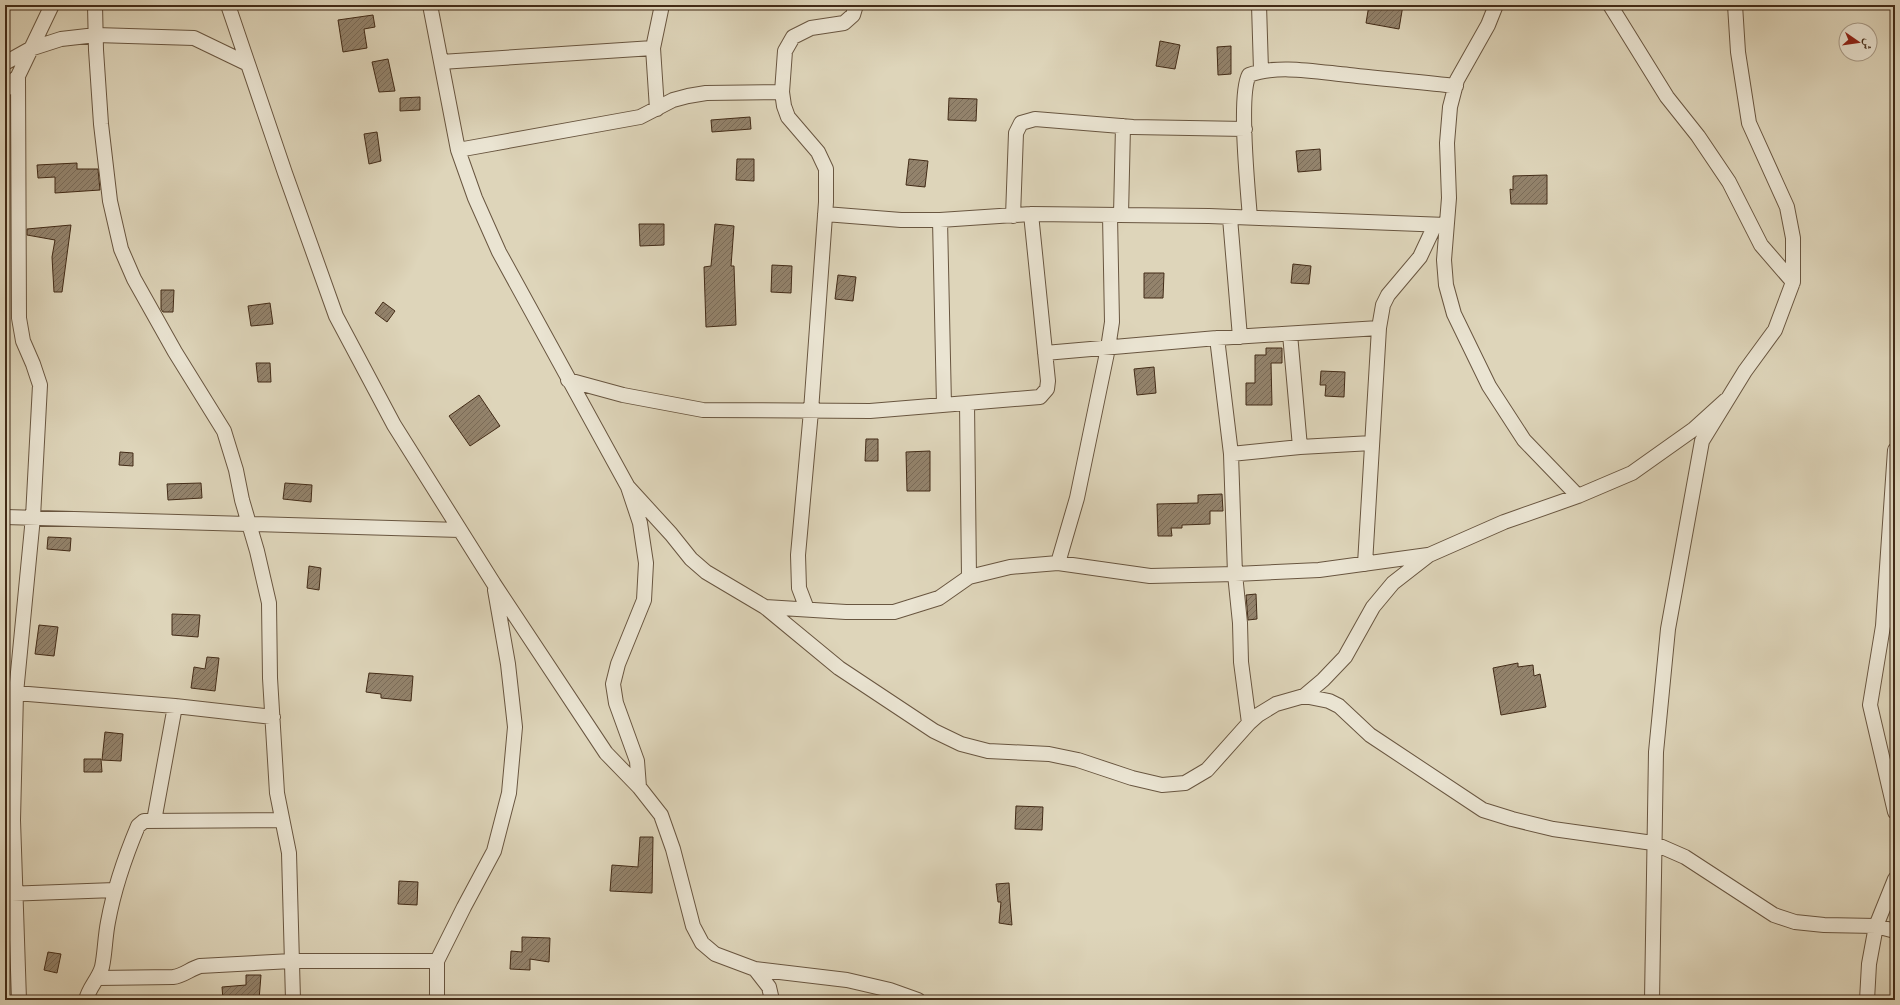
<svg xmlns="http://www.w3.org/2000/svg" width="1900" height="1005" font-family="'EB Garamond',Amiri,serif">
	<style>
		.building { fill: url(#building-hatch); stroke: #422b17 }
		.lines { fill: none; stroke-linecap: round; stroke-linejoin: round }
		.street-casing { stroke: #695640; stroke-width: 16 }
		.street { stroke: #eae4d2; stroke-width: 14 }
	</style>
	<defs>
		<pattern id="building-hatch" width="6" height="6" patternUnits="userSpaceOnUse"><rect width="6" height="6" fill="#93836c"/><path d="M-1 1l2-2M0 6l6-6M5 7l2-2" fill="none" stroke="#7a6b58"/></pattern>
	</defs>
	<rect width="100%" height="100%" fill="#ded5ba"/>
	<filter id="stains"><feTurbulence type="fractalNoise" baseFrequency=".005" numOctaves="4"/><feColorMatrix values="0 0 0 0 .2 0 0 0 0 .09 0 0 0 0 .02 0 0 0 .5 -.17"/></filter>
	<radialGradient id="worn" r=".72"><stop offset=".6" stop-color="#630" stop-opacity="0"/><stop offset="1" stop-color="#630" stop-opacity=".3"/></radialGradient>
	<path class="building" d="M1369 5H1403L1399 29 1366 23Z
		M373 15 375 27 364 29 367 48 343 52 338 20Z
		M1160 41 1180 45 1175 69 1156 66Z
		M1231 46V74L1218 75 1217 47Z
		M388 59 395 91 379 92 372 62Z
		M420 97V110L400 111V98Z
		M949 98 977 99 976 121 948 120Z
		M750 117 751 129 712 132 711 120Z
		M377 132 381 161 369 164 364 134Z
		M1320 149 1321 170 1298 172 1296 151Z
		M737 159H754V181L736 180Z
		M909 159 928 161 925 187 906 185Z
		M77 163V169H98L100 190 55 193V177L38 178 37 165Z
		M1547 175V204H1511L1510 189 1513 190V176Z
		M639 224H664V245L640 246Z
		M715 224 734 226 731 266H734L736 325 706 327 704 267 711 266Z
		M71 225 62 292H54L52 257 55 240 27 235V229Z
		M1293 264 1311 266 1309 284 1291 283Z
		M772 265 792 266 791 293 771 292Z
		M1144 273H1164L1163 298H1144Z
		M838 275 856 277 853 301 835 299Z
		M161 290H174L173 312H163L161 309Z
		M383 302 395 311 387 322 375 313Z
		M270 303 273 324 251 326 248 306Z
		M1266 348H1282V363H1271L1272 405H1246V383H1255V355H1266Z
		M256 363H270L271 382H258Z
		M1154 367 1156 393 1137 395 1134 369Z
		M1321 371 1345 372 1344 397 1325 396 1326 385H1320Z
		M479 395 500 426 470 446 449 416Z
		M866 439H878V461H865Z
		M930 451V491H907L906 452Z
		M120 452 133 453V466L119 465Z
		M201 483 202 498 168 500 167 484Z
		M285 483 312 485 311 502 283 499Z
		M1222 494 1223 511H1210V524L1182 525V528H1171L1172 536H1158L1157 504 1198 503V495Z
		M48 537 71 538 70 551 47 549Z
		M309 566 321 568 319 590 307 588Z
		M1256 594 1257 619 1248 620 1246 595Z
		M172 614 200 615 198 637 172 635Z
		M39 625 58 627 54 656 35 654Z
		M207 657 219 658 215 691 191 688 194 667 205 669Z
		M1518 663V667L1533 665 1534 676 1540 674 1546 707 1501 715 1493 668Z
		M369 673 413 676 411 701 381 698V694L366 692Z
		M105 732 123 734 121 761 102 760Z
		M84 759H101L102 772H84Z
		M1016 806 1043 807 1042 830 1015 829Z
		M640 837H653L652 893 610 891 612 865 638 867Z
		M399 881 418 882 417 905 398 904Z
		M1009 883 1010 901 1012 925 999 923 1001 902H998L996 884Z
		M522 937 550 938 549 962 530 959V970L510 969 511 951 522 952Z
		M48 952 61 954 57 973 44 970Z
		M246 975H261L259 1000H223L222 987 246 985Z"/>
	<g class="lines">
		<g class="street-casing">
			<path id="street" d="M95 5 96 50 101 124 110 201 121 249 134 279 175 352 224 431 236 470 242 500 257 551 269 603 270 678 277 793 289 853 293 1000
				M228 5 285 173 336 316 394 425 494 584 606 753 639 787 661 815 673 849 693 926 702 943 715 954 755 969 847 980 890 990 918 1000
				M430 5 458 150 475 198 499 252 628 487 640 523 646 563 644 600 618 664 613 684 616 703 637 761 639 787
				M1259 5 1261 70
				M1496 5 1488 25 1457 80 1450 107 1447 143 1449 198 1444 260 1446 285 1454 314 1489 386 1524 440 1578 496
				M1610 5 1667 97 1698 136 1729 182 1761 245 1793 282
				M441 62 653 48
				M5 63 30 49 61 39 96 35 194 38 248 64
				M18 76 19 318 23 341 33 364 40 385 33 517 16 693 13 820 19 1000
				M5 90 18 76 52 5
				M657 109 653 48 662 5
				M458 150 640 117 673 100 688 96 706 93 782 92
				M825 214 901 220H940L1031 214 1209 216 1446 225
				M1121 215 1123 126
				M1013 216 1016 133 1021 123 1035 119 1133 127 1245 129
				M1230 218 1240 337
				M1250 218C1248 190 1238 96 1249 75 1277 64 1318 72 1349 75 1384 79 1420 82 1456 86
				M940 220 944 405
				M1290 334 1300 447
				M1217 338 1231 454 1235 574 1240 623 1241 662 1249 723
				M1045 353 1217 338 1379 328
				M568 380 623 395 703 410 870 411 1040 397 1047 389 1048 381 1031 214
				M967 403 969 577
				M1895 450 1883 626 1870 705 1895 812
				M1231 454 1300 447 1372 443
				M628 487 671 534 691 559 706 572 765 607 839 668 934 731 961 744 988 751 1049 754 1078 760 1132 778 1162 785 1185 783 1207 770 1249 723 1258 715 1276 704 1304 696 1323 680 1345 657 1373 607 1393 583 1429 555 1504 522 1578 496 1632 473 1694 429 1726 400
				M5 517 460 530
				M1058 563 1077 498 1108 348 1112 322 1110 215
				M1365 564 1379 328 1383 305 1388 295 1420 257 1435 225
				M765 607 846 612H894L939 598 969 577 1010 567 1058 563 1150 576 1235 574 1319 570 1428 555
				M807 609 799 588 798 555 811 411 826 202V169L818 152 788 117 784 106 782 92 785 51 793 37 811 28 844 23 853 15 856 5
				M16 693 175 706 273 717
				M1304 696 1329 701 1339 706 1370 735 1483 810 1512 819 1553 829 1653 843 1685 857 1774 915 1795 922 1824 925 1876 926 1895 931
				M154 821 175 706
				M5 894 115 890
				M755 969 769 987 772 1000
				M98 978 173 977C183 976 190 969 200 966L292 961H437
				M86 1000C89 987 98 980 102 967 105 953 105 937 108 922 114 889 125 857 138 826L144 821 281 820
				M437 1000V961L464 907 494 851 509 793 515 727 508 664 495 590
				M1652 1000 1656 752 1668 629 1702 441 1745 371 1775 330 1793 282V238L1787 207 1749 123 1738 52 1735 5
				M1867 1000 1869 964 1876 926 1895 879"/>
		</g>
		<use href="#street" class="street"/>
	</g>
	<rect width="1900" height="1005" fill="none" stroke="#ded5ba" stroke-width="20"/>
	<rect x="6" y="6" width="1888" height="993" fill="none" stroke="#422b17" stroke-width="2"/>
	<rect x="10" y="10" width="1880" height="985" fill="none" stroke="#422b17"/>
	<g transform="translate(1858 42) rotate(103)"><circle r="19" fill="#eae4d2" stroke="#a79a87"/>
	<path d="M0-3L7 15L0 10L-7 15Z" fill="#8f2418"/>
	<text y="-6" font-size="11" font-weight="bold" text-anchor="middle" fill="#422b17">ش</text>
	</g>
	<rect width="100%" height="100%" filter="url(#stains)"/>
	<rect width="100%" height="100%" fill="url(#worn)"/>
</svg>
